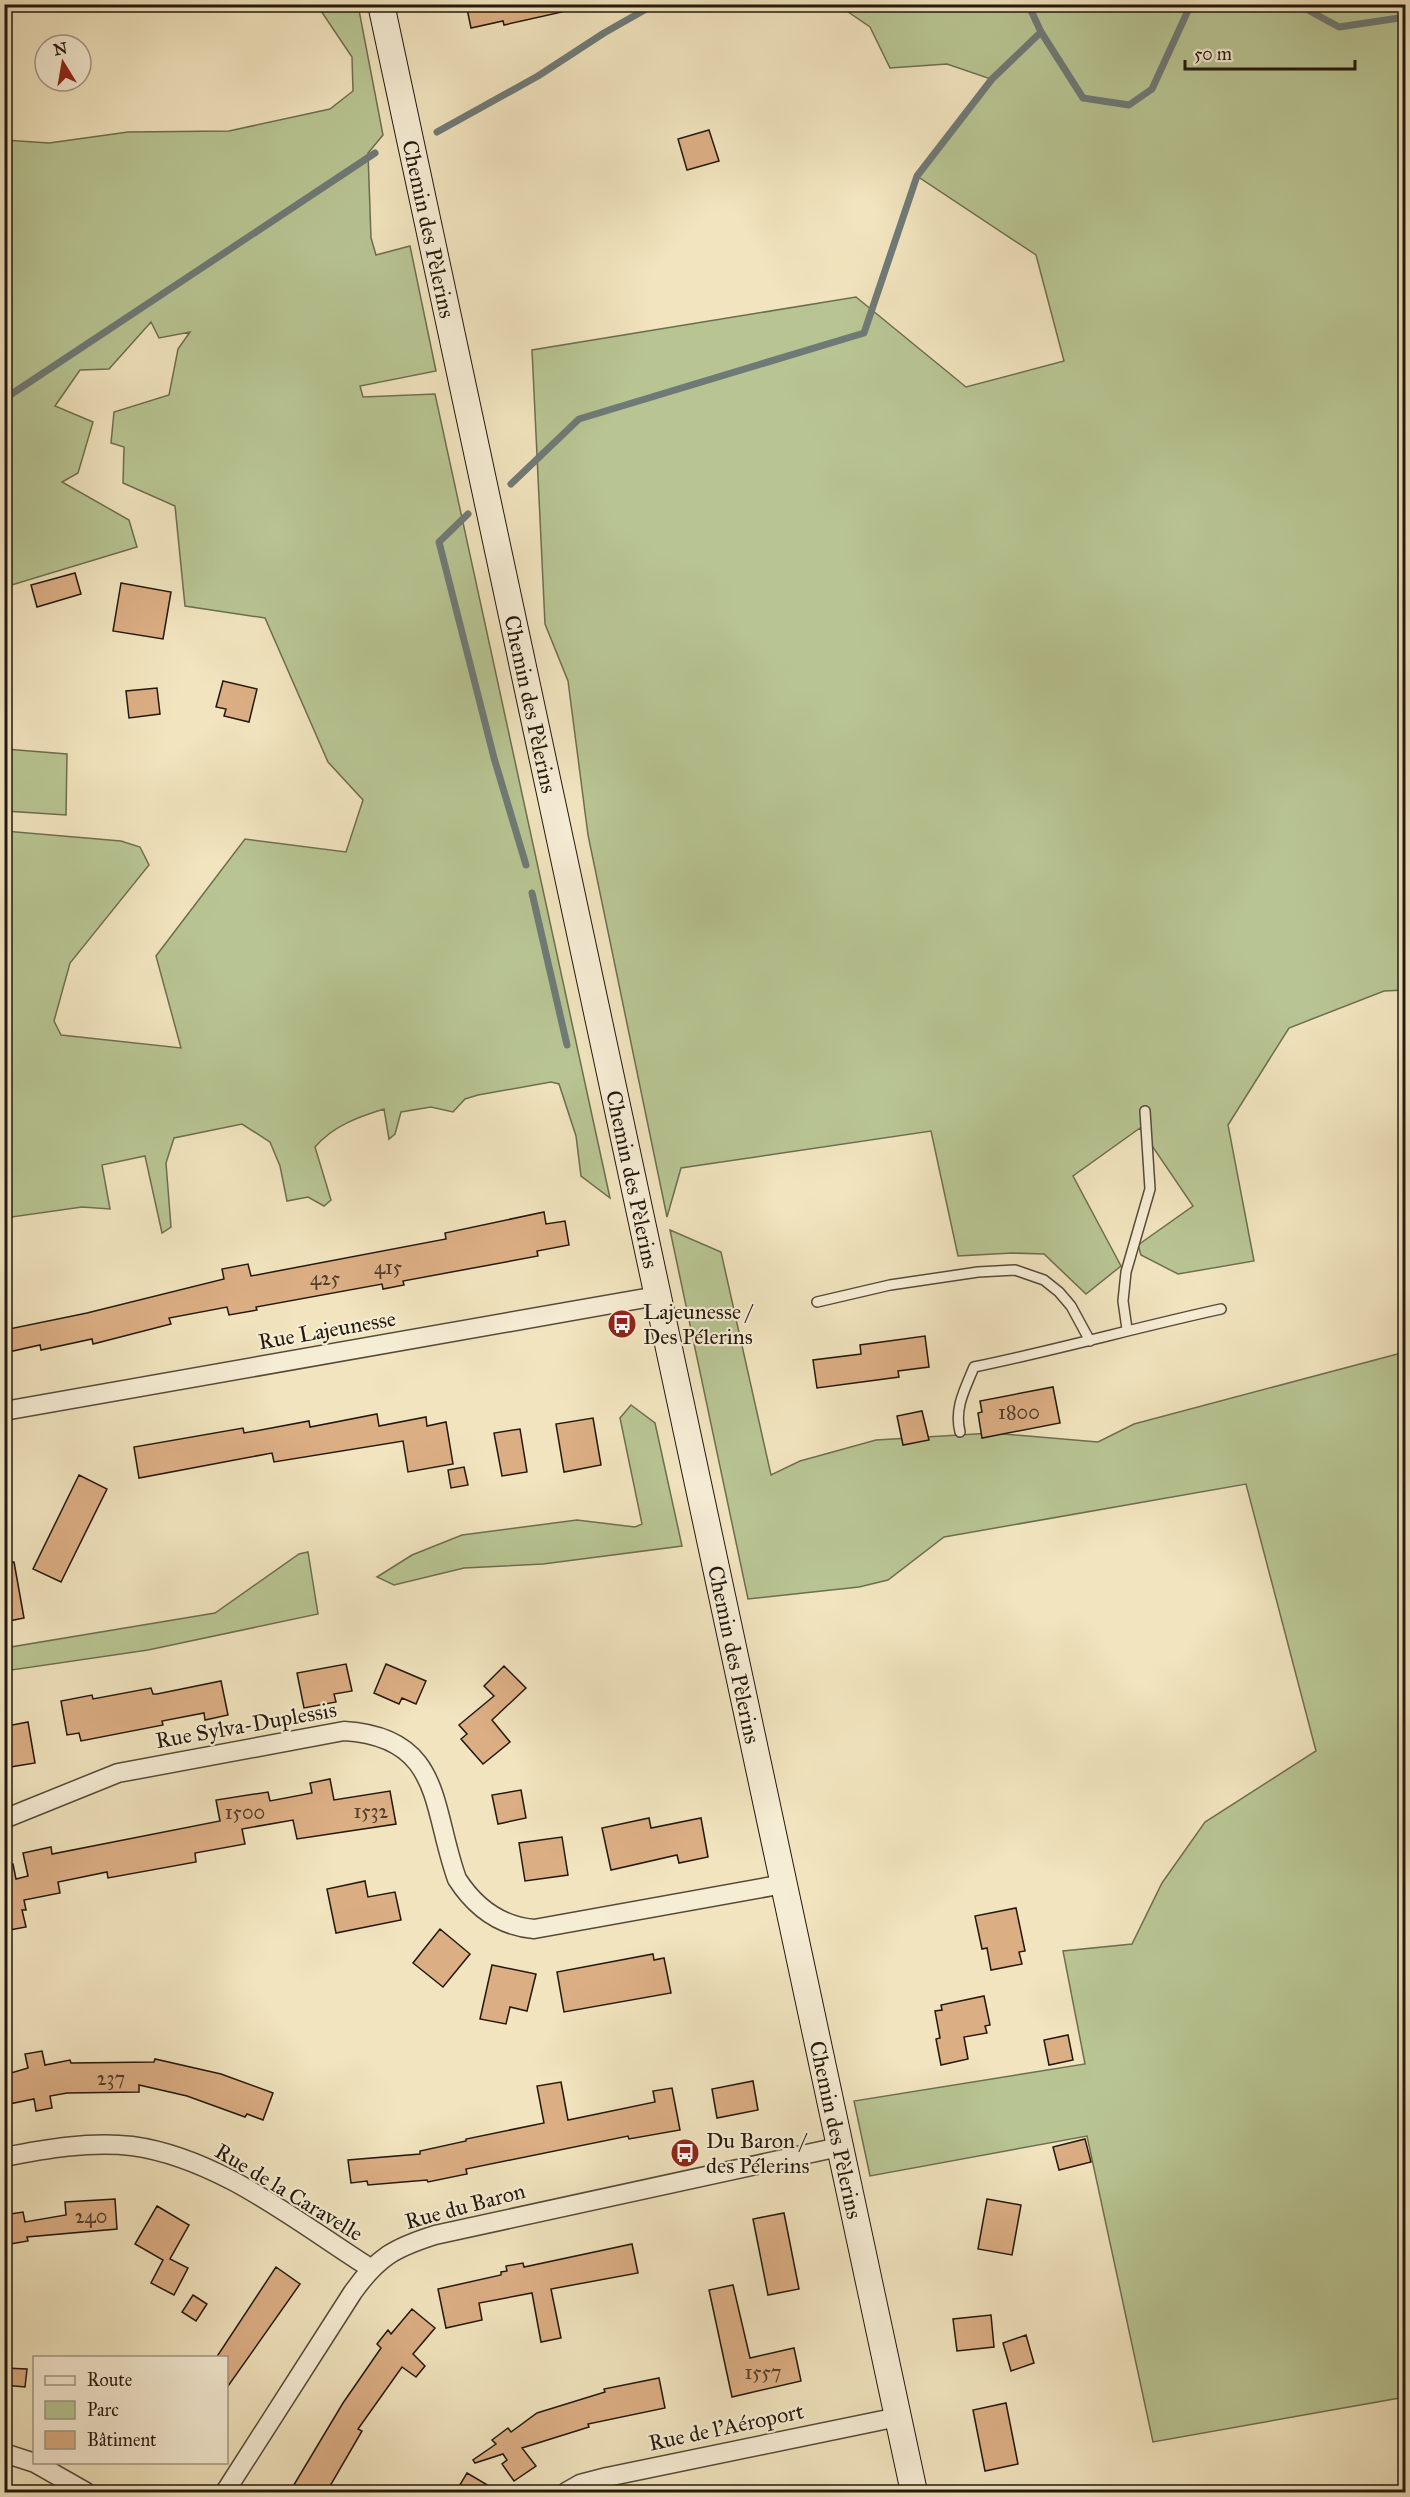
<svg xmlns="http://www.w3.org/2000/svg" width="1410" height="2497" font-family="'IM FELL Great Primer',serif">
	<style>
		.green { fill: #b8c593; stroke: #6e6e50; stroke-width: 1.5 }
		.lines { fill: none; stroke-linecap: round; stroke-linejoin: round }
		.stream { stroke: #6f7a77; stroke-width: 7 }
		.building { fill: #dcae84; stroke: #23180e; stroke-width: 1.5 }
		.lane-casing { stroke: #564b3a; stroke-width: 12 }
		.street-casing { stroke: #564b3a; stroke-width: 21 }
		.secondary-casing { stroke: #23180e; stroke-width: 28 }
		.lane { stroke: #f6edd5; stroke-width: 9 }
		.street { stroke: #f6edd5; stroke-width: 18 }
		.secondary { stroke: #f6edd5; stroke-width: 26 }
		.labels { text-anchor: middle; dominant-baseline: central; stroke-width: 4.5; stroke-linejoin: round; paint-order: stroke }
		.number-label { font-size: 20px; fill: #513e2c }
		.street-label { font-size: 22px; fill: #23180e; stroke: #f6edd5 }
		.poi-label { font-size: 22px; fill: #23180e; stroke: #f6edd5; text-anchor: start }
	</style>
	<rect width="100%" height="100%" fill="#f1e4be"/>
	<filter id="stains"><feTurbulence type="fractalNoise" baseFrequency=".00333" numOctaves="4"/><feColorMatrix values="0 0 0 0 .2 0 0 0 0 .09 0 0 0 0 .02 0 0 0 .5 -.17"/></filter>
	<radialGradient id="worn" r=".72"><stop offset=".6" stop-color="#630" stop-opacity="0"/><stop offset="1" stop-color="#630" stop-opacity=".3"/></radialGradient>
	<path class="green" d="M317 5H358L383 135 368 153 371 238 376 255 410 246 436 371 360 386 363 397 435 394 610 1198 581 1176 576 1136 559 1084 551 1082 478 1095 465 1099 453 1112 431 1107 401 1112 395 1134 389 1139 384 1109C358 1117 333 1126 315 1147L331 1200 324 1206 308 1197 287 1201 280 1166 270 1142 242 1124 174 1138 166 1163 171 1227 162 1233 145 1156 102 1165 110 1209 82 1207 5 1218V831L121 841 140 847 149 865 70 963 54 1021 61 1035 181 1048 156 956 245 839 346 852 363 800 328 762 265 618 185 606 175 506 123 483 124 447 111 443 114 412 169 395 178 349 190 332 159 338 151 322 109 369 80 370 55 406 93 422 78 473 62 482 129 520 137 547 5 587V140L49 143 128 132 229 131 330 109 353 91 352 57Z
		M838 5H1405V990L1384 991 1289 1028 1228 1125 1254 1261 1178 1274 1141 1255 1138 1245 1193 1206 1140 1128 1073 1176 1121 1266 1086 1294 1044 1254 1012 1253 958 1256 931 1131 681 1168 667 1217 588 835 568 681 545 624 532 350 856 297 966 387 1064 361 1036 255 917 176 991 79 947 64 890 68 870 27Z
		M5 749 67 754 66 815 5 811Z
		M670 1230 721 1252 771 1475 800 1461 876 1440 992 1433 1098 1442 1134 1424 1405 1352V2397L1153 2442 1087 2136 870 2176 854 2101 1085 2064 1063 1951 1132 1944 1162 1883 1205 1822 1316 1751 1246 1484 944 1537 888 1580 859 1587 748 1599Z
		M631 1405 655 1423 682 1546 543 1564 464 1568 394 1585 377 1577 412 1555 462 1535 577 1520 635 1527 642 1524 620 1418Z
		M308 1552 318 1614 148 1650 5 1671V1648L215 1613 299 1554Z"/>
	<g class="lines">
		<path class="stream" d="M1028 4 1041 32 1083 98 1129 105 1152 89 1191 4
			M1297 4 1339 27 1406 17
			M437 132 538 76 604 33 655 4
			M4 399 375 153
			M511 484 579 419 864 333 917 176 992 79 1041 32
			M468 514 439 542 494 758 526 865
			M532 893 567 1045"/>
	</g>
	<path class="building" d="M466 4H561L562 12 504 25 503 21 471 28Z
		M709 130 719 161 687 170 678 139Z
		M75 573 81 594 37 607 31 585Z
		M121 583 171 592 163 639 113 631Z
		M223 681 257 689 249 722 224 716 226 709 216 707Z
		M157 688 160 714 129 718 126 691Z
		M544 1212 546 1224 565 1221 569 1245 537 1251 538 1256 403 1281 404 1285 383 1289 382 1284 256 1307 257 1310 229 1315 227 1307 169 1318 171 1324 93 1344 92 1339 41 1350 40 1345 4 1353V1330L87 1313 224 1279 222 1269 248 1264 251 1276 446 1239 445 1233Z
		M925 1336 929 1367 898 1371 899 1377 817 1388 813 1360 861 1354 860 1345Z
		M1053 1387 1060 1423 982 1438 978 1413 982 1412 980 1401Z
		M922 1411 929 1440 903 1445 897 1416Z
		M377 1414 379 1426 426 1417 427 1426 446 1422 453 1464 408 1472 403 1441 274 1462 272 1453 139 1478 134 1447 243 1428 244 1433 309 1421 310 1427Z
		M593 1418 601 1465 564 1472 556 1424Z
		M520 1429 527 1472 502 1476 494 1433Z
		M464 1467 468 1485 451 1488 448 1470Z
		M79 1475 107 1489 61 1582 33 1569Z
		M14 1562 24 1618 4 1622V1563Z
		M346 1664 352 1691 334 1694 336 1702 304 1708 297 1673Z
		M386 1664 426 1681 416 1704 402 1698 399 1704 374 1693Z
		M504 1666 526 1688 492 1720 510 1742 483 1764 461 1739 467 1734 459 1725 494 1696 484 1686Z
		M221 1681 228 1715 205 1720 204 1713 162 1721 163 1725 81 1741 79 1733 67 1735 61 1701 92 1695 93 1699 151 1688 153 1694H157Z
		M28 1722 35 1763 4 1768V1731L8 1730 7 1726Z
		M330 1779 334 1800 390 1791 396 1824 297 1839 293 1820 242 1829 245 1844 195 1853 196 1862 108 1878 107 1872 58 1882 60 1893 24 1900 26 1910H22L26 1927 4 1931V1865L13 1864 16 1879 28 1876 23 1853 51 1847 52 1854 220 1821 216 1800 268 1792 270 1801 312 1793 310 1783Z
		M521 1790 526 1818 498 1824 492 1795Z
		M649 1818 651 1828 701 1818 708 1857 679 1863 677 1855 611 1870 602 1828Z
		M562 1837 568 1875 525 1881 519 1843Z
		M365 1881 368 1897 395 1892 401 1920 336 1933 327 1889Z
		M1016 1908 1025 1951 1019 1952 1022 1964 991 1970 987 1948 982 1949 975 1916Z
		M440 1929 470 1954 443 1987 413 1963Z
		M653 1954 654 1960 664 1958 671 1993 564 2012 557 1972Z
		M492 1965 536 1974 527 2011 510 2007 506 2024 480 2019Z
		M984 1996 990 2025 985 2026 987 2033 964 2037 968 2059 941 2065 936 2039 940 2038 935 2011 942 2010 941 2005Z
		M1068 2035 1073 2060 1049 2065 1044 2040Z
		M42 2051 45 2065 70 2060 71 2063 154 2062 155 2059 221 2074 273 2093 263 2120 247 2114 245 2117 187 2096 139 2085V2092L67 2093 50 2096 52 2108 36 2111 34 2099 4 2105V2075L28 2068 25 2054Z
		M753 2081 758 2110 717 2118 712 2089Z
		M561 2082 568 2120 655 2102 653 2091 672 2088 680 2130 629 2139 628 2136 466 2169 467 2174 428 2182 427 2180 368 2185 367 2181 351 2183 348 2160 420 2154V2151L466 2141V2139L544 2123 537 2086Z
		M1085 2139 1091 2162 1059 2170 1053 2147Z
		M115 2199 117 2229 27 2237 28 2241 4 2245V2215L23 2212 25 2222 66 2215 65 2202Z
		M987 2199 1021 2205 1012 2255 978 2249Z
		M157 2206 189 2225 170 2259 188 2268 174 2295 151 2283 163 2260 135 2244Z
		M784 2213 799 2289 768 2295 753 2219Z
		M632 2244 638 2273 551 2289 561 2338 541 2342 532 2293 479 2303 482 2320 446 2328 438 2289 501 2275V2272L507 2271 506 2266 523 2263 524 2267Z
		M276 2267 300 2284 226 2389V2358H216Z
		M733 2285 750 2358 794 2348 801 2381 732 2397 709 2290Z
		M193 2295 207 2304 196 2321 182 2312Z
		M412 2309 435 2328 413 2354 425 2366 416 2377 402 2367 358 2429 362 2431 326 2493H289L343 2403 381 2348 377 2344 388 2330 391 2334Z
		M991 2315 994 2347 957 2351 953 2319Z
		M1026 2335 1034 2363 1011 2371 1003 2343Z
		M4 2368 27 2369 25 2387 4 2385Z
		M659 2378 665 2408 588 2424 589 2427 522 2448 536 2466 514 2481 502 2464 507 2460 503 2454 475 2463 473 2460 496 2444 492 2440 508 2428 511 2432 537 2413 605 2392 604 2389Z
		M1006 2403 1018 2464 985 2471 973 2410Z
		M467 2473 501 2493H455Z"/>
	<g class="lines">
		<g class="lane-casing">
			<path id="lane" d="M817 1302 890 1285 978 1272 1015 1270 1044 1280 1059 1292 1071 1306 1090 1341
				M1127 1329 1123 1301 1126 1272 1150 1189 1145 1111
				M960 1432C954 1408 965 1389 974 1367 1057 1350 1138 1327 1221 1309"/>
		</g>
		<g class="street-casing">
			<path id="street" d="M4 1411 657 1296
				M4 1819 118 1773 344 1731C443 1737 431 1807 457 1879 475 1907 500 1926 534 1929L784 1884
				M4 2157C45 2149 90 2141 132 2146 220 2158 297 2222 370 2268
				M4 2453 35 2463 86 2492
				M225 2492 353 2292C378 2257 394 2248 435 2235L839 2147
				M566 2492 580 2484 607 2477 898 2417"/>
		</g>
		<g class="secondary-casing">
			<g id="secondary">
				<path id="s1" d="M381 4 914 2492"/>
			</g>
		</g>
		<use href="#lane" class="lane"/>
		<use href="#street" class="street"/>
		<use href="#secondary" class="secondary"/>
	</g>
	<defs>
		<g id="bus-disc" transform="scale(1.5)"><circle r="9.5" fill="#8f2418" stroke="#f6edd5"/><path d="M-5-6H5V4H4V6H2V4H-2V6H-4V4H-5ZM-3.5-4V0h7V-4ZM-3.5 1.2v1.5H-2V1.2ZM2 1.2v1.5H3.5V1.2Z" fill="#fff"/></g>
	</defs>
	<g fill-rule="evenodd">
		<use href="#bus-disc" x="622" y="1324"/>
		<use href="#bus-disc" x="685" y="2153"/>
	</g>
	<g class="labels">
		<g class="number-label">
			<text x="388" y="1267">415</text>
			<text x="325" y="1278">425</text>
			<text x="1019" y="1412">1800</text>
			<text x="371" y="1811">1532</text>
			<text x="245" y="1812">1500</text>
			<text x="111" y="2078">237</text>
			<text x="91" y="2216">240</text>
			<text x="763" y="2372">1557</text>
		</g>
		<g class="street-label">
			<text stroke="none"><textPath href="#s1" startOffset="230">Chemin des Pèlerins</textPath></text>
			<text stroke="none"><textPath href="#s1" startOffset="716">Chemin des Pèlerins</textPath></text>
			<text stroke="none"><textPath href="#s1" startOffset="1202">Chemin des Pèlerins</textPath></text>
			<text transform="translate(327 1330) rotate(-10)">Rue Lajeunesse</text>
			<text stroke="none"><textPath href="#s1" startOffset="1688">Chemin des Pèlerins</textPath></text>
			<text transform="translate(246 1725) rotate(-10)">Rue Sylva-Duplessis</text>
			<text stroke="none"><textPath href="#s1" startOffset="2174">Chemin des Pèlerins</textPath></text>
			<text transform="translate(289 2192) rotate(31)">Rue de la Caravelle</text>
			<text transform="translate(465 2206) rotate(-15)">Rue du Baron</text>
			<text transform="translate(726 2427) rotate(-12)">Rue de l'Aéroport</text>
		</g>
		<g class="poi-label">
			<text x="643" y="1311">Lajeunesse /<tspan x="643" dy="25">Des Pélerins</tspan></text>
			<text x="706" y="2140">Du Baron /<tspan x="706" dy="25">des Pélerins</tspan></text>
		</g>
	</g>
	<rect width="1410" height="2497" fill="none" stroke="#f1e4be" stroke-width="24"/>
	<rect x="6" y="6" width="1398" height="2485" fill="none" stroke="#23180e" stroke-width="3"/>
	<rect x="12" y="12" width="1386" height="2473" fill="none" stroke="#23180e" stroke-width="1.5"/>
	<rect x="33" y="2356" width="195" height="108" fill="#f6edd5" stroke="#a29885" stroke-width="1.5"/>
	<rect x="45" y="2376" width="30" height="9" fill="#f6edd5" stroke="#a29885" stroke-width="1.5"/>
	<text x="87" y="2386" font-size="18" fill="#23180e">Route</text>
	<rect x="45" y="2401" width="30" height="18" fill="#b8c593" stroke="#a29885" stroke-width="1.5"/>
	<text x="87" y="2416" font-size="18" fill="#23180e">Parc</text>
	<rect x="45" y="2431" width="30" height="18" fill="#dcae84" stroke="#a29885" stroke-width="1.5"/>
	<text x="87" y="2446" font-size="18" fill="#23180e">Bâtiment</text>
	<g transform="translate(63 63) rotate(349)"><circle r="28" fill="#f6edd5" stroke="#a29885" stroke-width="1.5"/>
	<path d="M0-4.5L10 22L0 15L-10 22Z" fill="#8f2418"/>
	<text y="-9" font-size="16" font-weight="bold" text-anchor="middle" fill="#23180e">N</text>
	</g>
	<path d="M1185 60v9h170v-9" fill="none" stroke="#23180e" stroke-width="3"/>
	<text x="1194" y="60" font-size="18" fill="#23180e" stroke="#f6edd5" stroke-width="4.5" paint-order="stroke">50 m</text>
	<rect width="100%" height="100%" filter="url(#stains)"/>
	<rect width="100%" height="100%" fill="url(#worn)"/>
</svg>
